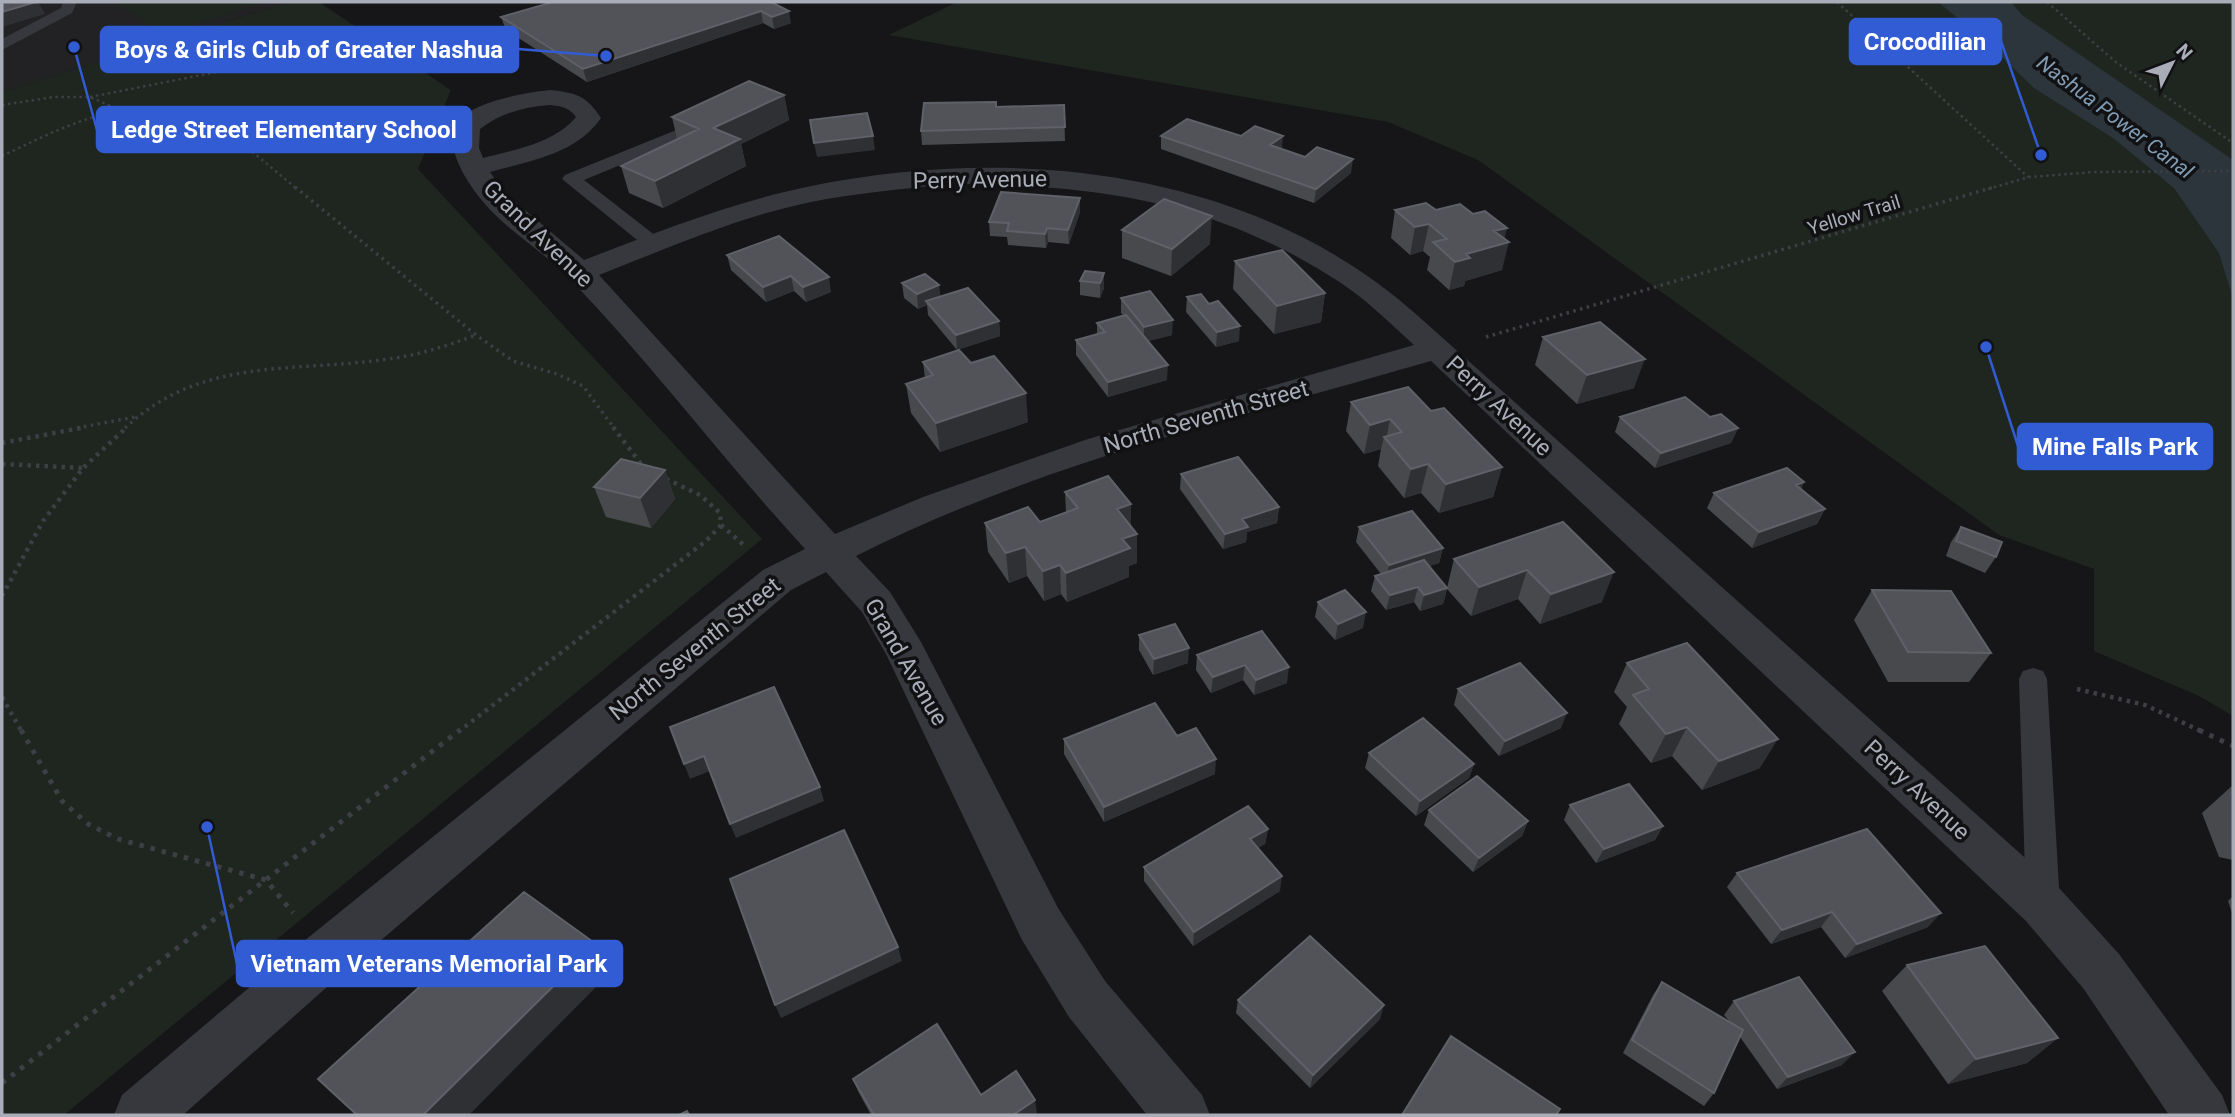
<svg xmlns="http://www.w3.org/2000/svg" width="2235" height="1117" font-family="Roboto,sans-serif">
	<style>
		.built { fill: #222225 }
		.green { fill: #1e261f }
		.water { fill: #2c353c }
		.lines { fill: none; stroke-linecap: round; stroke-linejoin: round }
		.path-far3 { stroke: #3d3f44; stroke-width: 2.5; stroke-dasharray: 2.5 3.5; stroke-linecap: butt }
		.path-far2 { stroke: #3d3f44; stroke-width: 3.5; stroke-dasharray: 2.5 4.5; stroke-linecap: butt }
		.path-far1 { stroke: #3d3f44; stroke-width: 4.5; stroke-dasharray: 3.5 5; stroke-linecap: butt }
		.path { stroke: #3d3f44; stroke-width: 5; stroke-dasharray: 4.5 7; stroke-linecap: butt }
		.service { fill: #37383d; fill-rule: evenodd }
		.minor { fill: #37383d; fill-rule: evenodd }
		.wall { fill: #47494d }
		.shaded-wall { fill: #2f3033 }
		.building { fill: #525359; stroke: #5f6168; stroke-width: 2 }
		.labels { text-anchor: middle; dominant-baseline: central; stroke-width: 7; stroke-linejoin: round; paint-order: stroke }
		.far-street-label { font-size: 19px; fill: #a8adb8; stroke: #111113 }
		.far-water-label { font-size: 21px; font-style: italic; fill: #7f9bb3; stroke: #111113 }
		.street-label { font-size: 23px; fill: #a8adb8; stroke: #111113 }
		.leader { fill: none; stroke: #325cd3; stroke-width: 2.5 }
		.callout-dot { fill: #325cd3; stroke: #111113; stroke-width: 2.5 }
		.callout { fill: #325cd3; stroke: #325cd3; stroke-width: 2.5 }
		.callout-label { font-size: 24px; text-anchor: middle; font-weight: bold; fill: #fff }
	</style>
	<rect width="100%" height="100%" fill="#161618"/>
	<path class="built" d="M2 2H289L2 92Z"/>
	<path class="green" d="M114 2H265L164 35Z
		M289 2H319L451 90 418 169 762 539 64 1115H2V92Z
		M957 2H2233V716L2199 696 2094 651V569L1999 535 1478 160 1388 122 889 35Z"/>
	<path class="water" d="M1938 2H2011L2022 15 2233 160V298L2219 253 2174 188 2113 138 2034 88 1981 37Z"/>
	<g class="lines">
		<path class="path-far3" d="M1837 2 2028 177
			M2047 2 2117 63 2233 143
			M90 97 222 71H301L388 58 478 63
			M2 105 54 97H90L122 111
			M248 149 284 140 329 142
			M2 156C57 130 130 91 192 116 232 131 264 162 297 189
			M1988 189 2029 177 2094 172 2233 171"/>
		<path class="path-far2" d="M295 187 476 335 513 361 557 374 583 386 614 428
			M1486 337 1994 187
			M77 428 135 417
			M125 428C202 356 293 373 388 359 419 355 447 346 476 335"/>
		<path class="path-far1" d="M613 427 641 464 647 468
			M2 443 86 427
			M2 464 83 468
			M721 525 746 547
			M2 596 43 521 83 468 127 427
			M2077 689 2145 705 2203 732
			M2 697 22 732
			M458 732 706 541 721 525 720 513 700 495 664 478"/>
		<path class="path" d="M21 730 62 801 88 824 118 839 266 880 293 913
			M2199 730 2233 746
			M2 1083 460 730"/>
		<path class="service" d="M63 2H77L72 13 2 50V39L61 8Z
			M701 120 710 125 707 129 584 180 661 240 664 244 661 248H647L562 179 565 175Z
			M2033 668 2043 671 2047 679 2060 905 2055 916 2043 920 2031 916 2026 905 2019 679 2023 671Z"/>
		<path class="minor" d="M550 90C576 93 586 95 601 118 576 154 530 161 490 172L505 193 584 260C658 232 733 202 811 186 1019 144 1254 170 1417 315L2060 889 2119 954 2222 1095 2230 1115H2169L2083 988 2026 921 1431 361C1241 416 1033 466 856 556L890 592 921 642 1058 908 1105 981 1202 1095 1210 1115H1147L1069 1017 1022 940 887 656 862 612 826 572 791 590 345 971 183 1115H114L122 1095 309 937 763 570 805 549C725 462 654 367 572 281 546 253 510 233 485 204 469 185 447 154 454 128 462 103 528 92 550 90ZM550 105C561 106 570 108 576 117 555 143 514 150 483 158L479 148 480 129C500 113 524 107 550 105ZM949 184C1096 184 1216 201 1341 283 1368 301 1391 324 1414 345L1088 439 923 497 835 534 599 275C668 248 738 217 811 202 857 193 903 189 949 184Z"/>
	</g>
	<path class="wall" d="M771 2 791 23 774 29 763 23 587 82 506 30 501 17Z
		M784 95 789 120 741 144 746 166 663 208 629 193 621 166 677 139 672 117Z
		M1064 105 1065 141 922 145 921 131 997 107Z
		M1161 136 1282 149 1351 173 1314 203 1161 149Z
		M1395 210H1436L1473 214 1507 228 1504 238 1502 270 1465 281 1464 286 1449 290 1427 270 1430 257 1423 251 1410 255 1391 238Z
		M1080 212 1069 244 1048 242 1046 248 1008 245 1007 237 990 236 989 222Z
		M1122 230 1210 244 1171 276 1122 258Z
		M779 236 831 292 806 302 794 291 766 302 731 270 727 255Z
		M1235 261 1325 293 1321 322 1274 334 1233 289Z
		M1104 273V288L1100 298 1080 295V281Z
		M902 283 941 296 999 321 1000 336 957 350 928 315 927 305 918 309 904 298Z
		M1187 297 1239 341 1216 347 1186 312Z
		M1121 298 1172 335 1148 341 1167 380 1108 397 1076 355V340L1097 334V323L1124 316 1121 313Z
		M1543 337 1634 388 1577 404 1535 365Z
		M923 362 971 363 1028 422 940 452 911 413 906 384 925 378Z
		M1351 402 1431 411 1502 467 1493 497 1439 513 1421 493 1404 498 1378 466 1381 449 1364 454 1346 431Z
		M1620 417 1738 428 1731 443 1655 468 1615 432Z
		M665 470 675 499 651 528 606 517 594 487Z
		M1181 474 1279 507 1277 523 1247 532 1246 542 1223 549 1180 489Z
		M1804 482 1801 489 1825 509 1817 524 1752 548 1707 508 1714 493Z
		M1065 492 1131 526 1137 563 1129 566V577L1067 602 1061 594 1044 601 1027 576 1009 583 988 552 985 523 1040 522 1066 513Z
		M1563 522 1602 602 1540 624 1518 599 1471 616 1447 589 1443 604 1420 611 1414 602 1386 610 1371 591 1375 576 1381 574 1356 542 1359 527 1443 548 1439 563 1429 566 1447 588 1454 559Z
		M1961 527 1996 557 1985 573 1946 556 1951 542Z
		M1872 590 1991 653 1969 682H1888L1854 620Z
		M1318 602 1363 628 1335 640 1315 617Z
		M1262 631 1287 683 1254 695 1243 680 1211 693 1196 670 1197 655Z
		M1139 635 1188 663 1153 675 1139 650Z
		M1627 663 1760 768 1702 790 1672 756 1651 763 1619 724 1627 707 1614 692Z
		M1458 689 1561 728 1499 756 1454 705Z
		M1177 736 1215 774 1104 822 1064 754V739Z
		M1369 753 1474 764 1469 778 1416 816 1365 768Z
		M2233 785V860L2219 857 2202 813Z
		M1570 805 1663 826 1655 840 1596 863 1564 820Z
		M1429 810 1528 821 1522 836 1473 872 1424 825Z
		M1268 829 1265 844 1258 848 1280 891 1193 946 1144 881V867Z
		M1737 873 1928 927 1845 958 1821 927 1771 944 1727 887Z
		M2233 896V916L2228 901Z
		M1907 965 2058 1038 2027 1063 1948 1084 1882 991Z
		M1662 982 1730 1022 1724 1015 1734 1001 1842 1065 1777 1089 1740 1037 1714 1093 1704 1106 1623 1053 1653 995Z
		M1238 1000 1380 1019 1310 1088 1236 1013Z
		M853 1079 981 1095 1037 1113 1033 1115H871L858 1091Z"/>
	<path class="shaded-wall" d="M36 2H38L45 14 2 27V12Z
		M761 11 763 23 587 82 583 69Z
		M789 11 791 23 774 29 772 17Z
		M784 95 789 120 741 144 746 166 663 208 655 181 713 128Z
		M873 136 875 150 817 157 814 143Z
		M1283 136 1282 149 1270 145Z
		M1353 159 1351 173 1314 203 1316 189Z
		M1080 198V212L1069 244 1068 230Z
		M1212 216 1210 244 1171 276 1172 249Z
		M1429 224 1423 251 1410 255 1415 227Z
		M1047 228 1048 242 1046 248 1045 234Z
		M1507 228 1503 244 1509 242 1502 270 1465 281 1464 286 1449 290 1455 262 1494 231Z
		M1104 273V288L1100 298V283Z
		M791 276 794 291 766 302 763 287Z
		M829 277 831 292 806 302 803 287Z
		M939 285 941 299 926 301 927 305 918 309 917 294Z
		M1325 293 1321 322 1274 334 1277 306Z
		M1173 320 1172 335 1144 342V327Z
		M999 321 1000 336 957 350 956 335Z
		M1240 326 1239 341 1216 347 1217 332Z
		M1645 359 1634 388 1577 404 1587 375Z
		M1168 365 1167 380 1108 397V382Z
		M1026 393 1028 422 940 452 936 423Z
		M1390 419 1386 440 1384 437 1381 449 1364 454 1370 425Z
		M1738 428 1731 443 1655 468 1661 453Z
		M1428 464 1421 493 1404 498 1411 469Z
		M1502 467 1493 497 1439 513 1446 484Z
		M665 470 675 499 651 528 640 498Z
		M1804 482 1796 497V485Z
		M1131 504V533L1117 509Z
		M1279 507 1277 523 1247 532 1246 542 1223 549 1225 534 1242 519Z
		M1825 509 1817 524 1752 548 1759 532Z
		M1137 534V563L1129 566V577L1067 602 1066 573 1122 539Z
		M1025 547 1027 576 1009 583 1006 553Z
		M1443 548 1439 563 1386 580 1389 565Z
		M1060 565 1061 594 1044 601 1043 571Z
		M1527 570 1518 599 1471 616 1479 587Z
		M1614 572 1602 602 1540 624 1551 594Z
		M1418 587 1414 602 1386 610 1390 595Z
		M1447 588 1443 604 1420 611 1424 595Z
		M1366 612 1363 628 1335 640 1338 624Z
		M1189 648 1188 663 1153 675 1154 659Z
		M1245 665 1243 680 1211 693 1213 677Z
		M1289 667 1287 683 1254 695 1256 680Z
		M1567 713 1561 728 1499 756 1505 741Z
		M1687 727 1672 756 1651 763 1666 734Z
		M1778 739 1760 768 1702 790 1719 761Z
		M704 756 710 771 690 779 684 764Z
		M1216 759 1215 774 1104 822V807Z
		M1474 764 1469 778 1416 816 1420 801Z
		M820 787 824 801 736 838 730 824Z
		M1528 821 1522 836 1473 872 1479 858Z
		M1663 826 1655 840 1596 863 1604 849Z
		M1268 829 1265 844 1248 854 1250 839Z
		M1282 876 1280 891 1193 946 1194 932Z
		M1832 912 1821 927 1771 944 1782 930Z
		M1941 913 1928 927 1845 958 1857 944Z
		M596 944 612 971 469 1115H423Z
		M898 947 902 961 781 1018 775 1005Z
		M1384 1005 1380 1019 1310 1088 1313 1075Z
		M2058 1038 2027 1063 1948 1084 1976 1059Z
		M1855 1052 1842 1065 1777 1089 1788 1077Z
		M1035 1100 1037 1113 1033 1115H1013Z"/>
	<path class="building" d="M2 2H36L2 12Z
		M553 2H771L789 11 772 17 761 11 583 69 501 17Z
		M749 81 784 95 713 128 740 139 655 181 621 166 699 129 672 117Z
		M996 102V107L1064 105 1065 127 921 131 924 103Z
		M867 113 873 136 814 143 810 120Z
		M1187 119 1241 136 1255 126 1283 136 1270 145 1305 157 1317 147 1353 159 1316 189 1161 136Z
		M1001 192 1080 198 1068 230 1047 228 1045 234 1007 231 1009 223 989 222Z
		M1164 199 1212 216 1172 249 1122 230Z
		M1426 203 1436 210 1460 204 1473 214 1485 211 1507 228 1494 231 1509 242 1466 254 1470 258 1455 262 1433 242 1447 239 1429 224 1415 227 1395 210Z
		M779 236 829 277 803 287 791 276 763 287 727 255Z
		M1282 250 1325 293 1277 306 1235 261Z
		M1085 271 1104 273 1100 283 1080 281Z
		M925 274 939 285 917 294 902 283Z
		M968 288 999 321 956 335 926 301Z
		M1150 291 1173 320 1144 327 1121 298Z
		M1201 294 1209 304 1218 301 1240 326 1217 332 1187 297Z
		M1126 315 1168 365 1108 382 1076 340 1105 332 1097 323Z
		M1600 322 1645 359 1587 375 1543 337Z
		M959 350 971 363 994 356 1026 393 936 423 906 384 933 375 923 362Z
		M1408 387 1431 411 1444 408 1502 467 1446 484 1428 464 1411 469 1384 437 1402 432 1390 419 1370 425 1351 402Z
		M1685 397 1710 417 1721 414 1738 428 1661 453 1620 417Z
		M1238 457 1279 507 1242 519 1248 527 1225 534 1181 474Z
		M621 459 665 470 640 498 594 487Z
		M1787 468 1804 482 1796 485 1825 509 1759 532 1714 493Z
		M1108 476 1131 504 1117 509 1137 534 1122 539 1130 548 1066 573 1060 565 1043 571 1025 547 1006 553 985 523 1028 507 1040 522 1078 508 1065 492Z
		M1412 511 1443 548 1389 565 1359 527Z
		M1563 522 1614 572 1551 594 1527 570 1479 587 1454 559Z
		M1961 527 2002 542 1996 557 1956 541Z
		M1424 560 1447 588 1424 595 1418 587 1390 595 1375 576Z
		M1345 590 1366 612 1338 624 1318 602Z
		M1872 590 1951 591 1991 653 1908 652Z
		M1175 624 1189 648 1154 659 1139 635Z
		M1262 631 1289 667 1256 680 1245 665 1213 677 1197 655Z
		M1687 643 1778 739 1719 761 1687 727 1666 734 1633 695 1649 689 1627 663Z
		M1520 663 1567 713 1505 741 1458 689Z
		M774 687 820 787 730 824 704 756 684 764 670 727Z
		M1155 703 1177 736 1196 728 1216 759 1104 807 1064 739Z
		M1423 718 1474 764 1420 801 1369 753Z
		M1477 776 1528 821 1479 858 1429 810Z
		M1629 784 1663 826 1604 849 1570 805Z
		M1248 806 1268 829 1250 839 1282 876 1194 932 1144 867Z
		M1867 829 1941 913 1857 944 1832 912 1782 930 1737 873Z
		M844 830 898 947 775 1005 730 879Z
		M524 892 596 944 423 1115H357L318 1079Z
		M1310 936 1384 1005 1313 1075 1238 1000Z
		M1985 946 2058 1038 1976 1059 1907 965Z
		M1799 977 1855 1052 1788 1077 1734 1001Z
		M1662 982 1743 1030 1714 1093 1632 1040Z
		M937 1024 981 1095 1016 1071 1035 1100 1013 1115H874L853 1079Z
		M1451 1036 1560 1109 1556 1115H1402Z
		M687 1111 689 1115H679Z"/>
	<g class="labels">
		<g class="far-street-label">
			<text transform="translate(1854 215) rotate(-17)">Yellow Trail</text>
		</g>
		<g class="far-water-label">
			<text transform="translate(2115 117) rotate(37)">Nashua Power Canal</text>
		</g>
		<g class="street-label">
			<text transform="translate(980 180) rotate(-1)">Perry Avenue</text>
			<text transform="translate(538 234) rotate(44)">Grand Avenue</text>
			<text transform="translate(1499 406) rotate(43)">Perry Avenue</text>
			<text transform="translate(1206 417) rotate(-16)">North Seventh Street</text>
			<text transform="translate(695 649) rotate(-39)">North Seventh Street</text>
			<text transform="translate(906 662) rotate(60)">Grand Avenue</text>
			<text transform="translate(1917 790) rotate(43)">Perry Avenue</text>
		</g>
	</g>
	<path class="leader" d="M2041 155L2001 41M606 56L518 49M74 47L97 130M1986 347L2018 446M207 827L237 964"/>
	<g class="callout-dot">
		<circle cx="2041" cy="155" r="7"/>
		<circle cx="606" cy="56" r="7"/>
		<circle cx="74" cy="47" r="7"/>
		<circle cx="1986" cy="347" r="7"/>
		<circle cx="207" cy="827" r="7"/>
	</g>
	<g class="callout">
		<rect x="1850" y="19" width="151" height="45" rx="7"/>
		<rect x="101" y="27" width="417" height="45" rx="7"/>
		<rect x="97" y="107" width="374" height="45" rx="7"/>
		<rect x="2018" y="424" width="194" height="45" rx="7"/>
		<rect x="237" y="941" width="385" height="45" rx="7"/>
	</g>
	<g class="callout-label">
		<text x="1925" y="50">Crocodilian</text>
		<text x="309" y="58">Boys &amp; Girls Club of Greater Nashua</text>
		<text x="284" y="138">Ledge Street Elementary School</text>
		<text x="2115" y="455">Mine Falls Park</text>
		<text x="429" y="972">Vietnam Veterans Memorial Park</text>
	</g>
	<rect width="2235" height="1117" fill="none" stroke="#a8adb8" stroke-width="7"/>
	<g transform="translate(2172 63) rotate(48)" stroke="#111113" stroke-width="5" paint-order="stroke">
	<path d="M0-5L12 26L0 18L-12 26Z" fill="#a8adb8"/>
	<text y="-10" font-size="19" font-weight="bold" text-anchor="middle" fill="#a8adb8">N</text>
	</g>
</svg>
